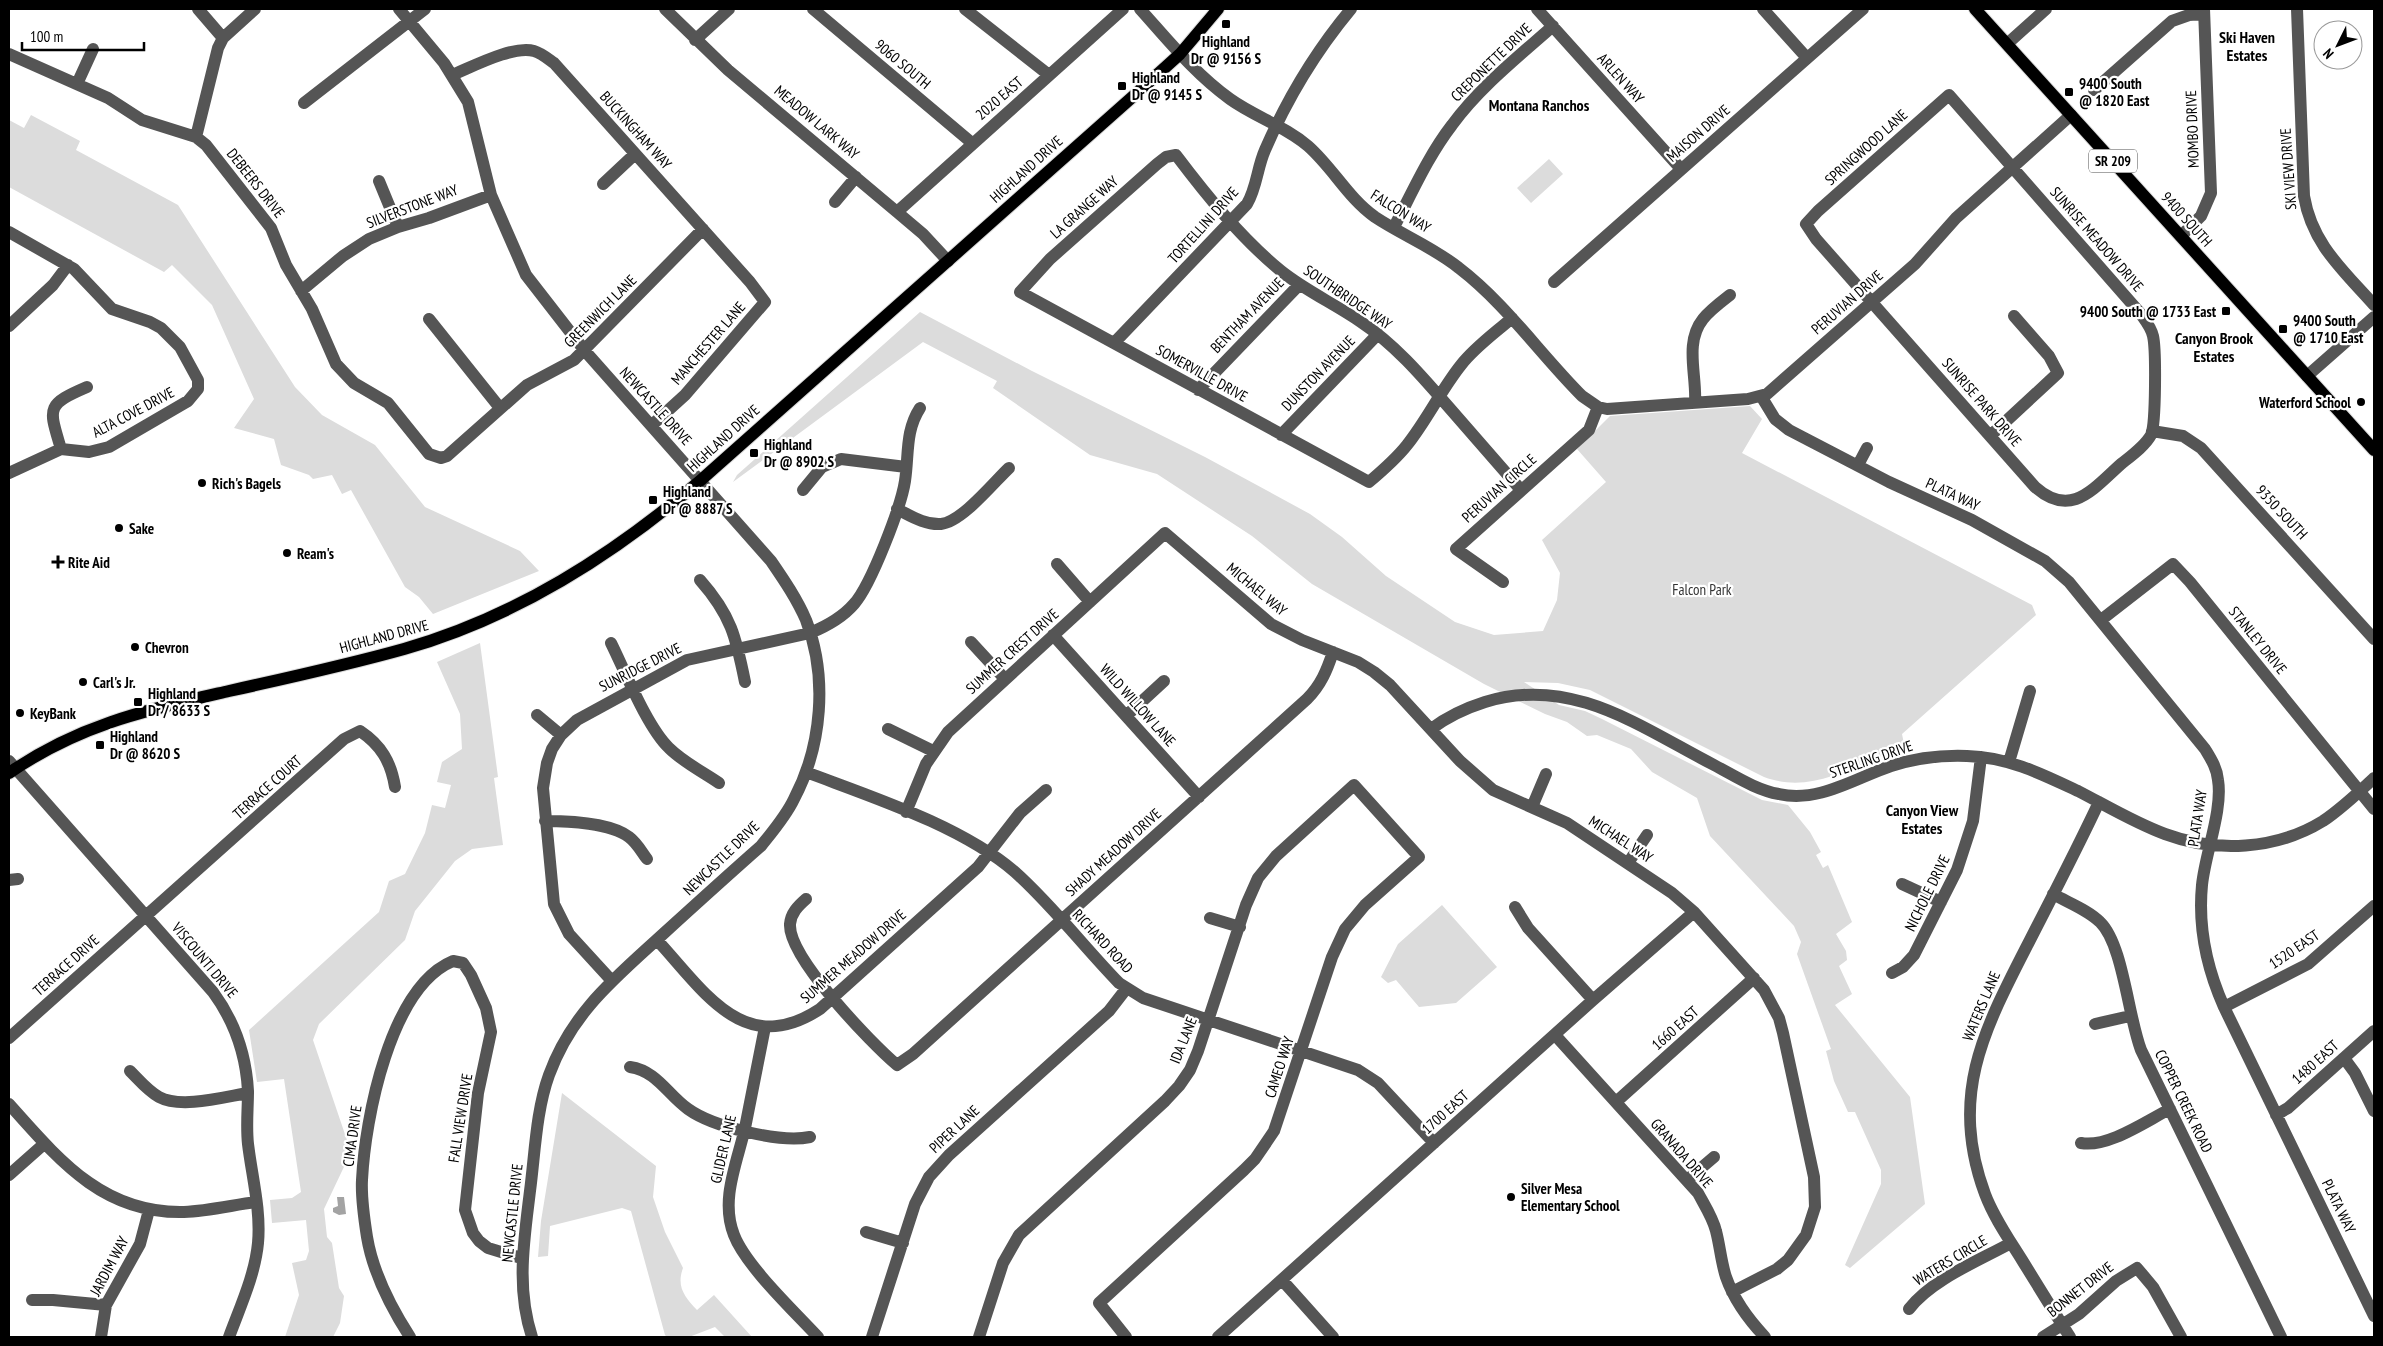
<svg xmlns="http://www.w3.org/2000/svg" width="2383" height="1346" font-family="'PT Sans Narrow',sans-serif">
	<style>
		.green { fill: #dcdcdc }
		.water { fill: #a3a3a3 }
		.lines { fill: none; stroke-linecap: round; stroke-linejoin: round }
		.major-casing { stroke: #dbdbdb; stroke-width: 14 }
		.minor { stroke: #555; stroke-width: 12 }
		.major { stroke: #000; stroke-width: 12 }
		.poi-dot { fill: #000; stroke: #fff; stroke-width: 2 }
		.labels { text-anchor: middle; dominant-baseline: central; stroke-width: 4.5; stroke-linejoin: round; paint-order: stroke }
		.shield { fill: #fff; stroke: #4c4c4c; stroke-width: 1 }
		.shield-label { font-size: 14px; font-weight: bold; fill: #000 }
		.poi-label { font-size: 15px; font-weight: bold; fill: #000; stroke: #fff; text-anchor: start }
		.street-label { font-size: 15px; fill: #000; stroke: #fff }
		.park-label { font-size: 15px; fill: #333; stroke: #fff }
		.neighbourhood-label { font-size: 16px; font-weight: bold; fill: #000; stroke: #fff }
	</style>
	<rect width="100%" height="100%" fill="#fff"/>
	<path class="green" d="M31 115 80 141 76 150 178 205 295 387 322 415 375 445 425 507 520 551 539 571 433 614 419 597 405 587 351 490 342 494 332 475 313 479 309 475 281 465 274 439 234 428 254 399 212 305 172 265 164 272 9 187V120L24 128Z
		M1549 159 1563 174 1531 203 1517 188Z
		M920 312 1032 371 1205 457 1310 514 1342 537 1386 576 1455 622 1494 635 1543 631 1557 600 1560 573 1542 540 1606 482 1577 449 1610 416 1750 406 1762 419 1742 453 2032 605 2036 615 1902 734 1905 749C1857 762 1815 796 1764 777L1590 690 1558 683 1524 682 1559 705 1585 711 1602 719 1762 800 1788 805 1810 832 1821 852 1816 855 1823 868 1828 865 1852 922 1836 934 1846 951 1847 960 1839 966 1852 994 1835 1005 1910 1097 1925 1204 1850 1268 1845 1265 1881 1184V1170L1855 1112H1848L1834 1081 1826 1051 1831 1049 1797 954 1801 942 1794 926 1710 836 1697 798 1652 772 1631 749 1597 735 1587 736 1567 722 1545 714 1484 684 1312 584 1252 536 1157 474 1090 455 993 388 997 381 923 342 733 482 737 475Z
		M480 643 498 777 494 778 503 845 472 849 455 861 415 911 405 940 319 1024 313 1040 351 1152 324 1209 327 1237 332 1243 339 1288 344 1296 340 1323 333 1337H285L299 1295 292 1263 306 1260 309 1251 306 1220 272 1223 270 1200 292 1198 301 1192 284 1079 257 1082 249 1030 379 912 389 881 405 874 425 833 432 805 445 808 451 785 437 782 442 762 462 749 460 714 437 662Z
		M1442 905 1497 967 1456 1003 1419 1007 1396 980 1388 983 1381 977 1398 944Z
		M562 1093 656 1166 653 1197 665 1232 683 1268C676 1287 685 1297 697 1310L714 1295 752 1337H725L715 1327 689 1337H667L665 1335 631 1211 622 1208 550 1226 548 1256 538 1257 541 1221Z"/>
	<path class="water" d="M337 1197H344L346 1214 339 1215 333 1212V1208L338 1206Z"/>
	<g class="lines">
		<g class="major-casing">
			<path id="major" d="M1975 9 2374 450
				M9 773C80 724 147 710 229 691 288 678 347 665 404 649 516 617 613 555 701 480L1138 92 1180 54 1218 9"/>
		</g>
		<path class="minor" d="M198 9 223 38
			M399 9 444 63 468 102 491 195 526 275 585 351 771 561C784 580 797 599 806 620 828 677 822 746 794 799 786 816 773 831 761 846 728 875 695 905 662 935 615 978 572 1012 549 1075 536 1111 535 1153 530 1191 524 1241 516 1288 532 1337
			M665 9 728 70 897 212 923 234 948 261
			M813 9 972 143
			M965 9 1049 75
			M1140 9C1168 40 1195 74 1230 99 1255 117 1285 126 1308 146 1333 168 1348 198 1375 217 1402 235 1433 247 1459 268 1506 304 1540 354 1582 396L1598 407 1607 409 1748 399 1767 394 1915 264 1956 218 2071 115
			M1537 9 1681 169
			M1763 9 1807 58
			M2297 9 2304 196C2312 244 2343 270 2374 305
			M695 40 729 9
			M2007 44 2046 9
			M9 54 108 98 142 120 196 137 206 145 271 228 286 265 312 309 336 364 354 383 388 403 429 454 441 458 447 456 527 385 574 360 703 229
			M452 75C472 67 513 45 534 51 541 53 547 58 554 63L750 282 765 302 685 395 652 425
			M77 84 93 49
			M2094 90 2172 21 2189 15 2204 14
			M1949 95 2140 313C2145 320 2151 327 2153 336 2156 349 2156 424 2151 435 2145 446 2131 456 2121 464 2093 489 2071 519 2035 487L1816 239 1806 224 1818 211Z
			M304 103 425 9
			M196 137 218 48 223 38 255 9
			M379 181 398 227
			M603 184 635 154
			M835 202 856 177
			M897 212 1123 9
			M1394 227C1412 193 1428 156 1452 125 1480 87 1518 57 1553 26
			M9 232 74 269 112 309 150 322 161 328 180 347 198 380V389L188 401 109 447 89 452 61 449 9 473
			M2181 236 2201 216 2211 193 2204 9
			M1554 282 1863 9
			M301 291 343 256 369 239 398 227 429 218 491 195
			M1512 318C1495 333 1475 347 1461 365 1441 390 1427 420 1407 445 1396 459 1382 471 1369 482L1020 292 1050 259 1157 164 1166 157 1176 155C1207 196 1241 238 1281 271 1306 291 1335 304 1361 322 1394 344 1420 374 1446 404L1521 490
			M429 319 500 408
			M9 326 53 285 68 265
			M1114 343 1247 204C1257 187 1257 168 1265 150 1287 99 1316 51 1351 9
			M2307 376 2374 317
			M1198 390 1299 285
			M1761 396 1775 419 1789 430 1889 482 1972 520 2045 561 2069 582 2205 749C2211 759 2217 768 2218 780 2223 810 2205 854 2202 885 2198 927 2207 969 2224 1007L2374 1316
			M1695 403C1697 375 1684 343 1703 319 1710 310 1721 302 1730 295
			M2152 431 2183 436 2201 448 2374 639
			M1281 435 1378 334
			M1990 436 2058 373 2049 356 2014 316
			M61 449C49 408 45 405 87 387
			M1858 465 1867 448
			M803 490 822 467 841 459 906 467
			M897 509C911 516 925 525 941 524 962 522 994 482 1009 468
			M1057 564 1090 602
			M700 580C731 615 736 637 745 682
			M1503 582 1456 549 1589 430 1598 407
			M2101 620 2173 564 2190 582 2374 809
			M1053 635 1199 797
			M971 642 1005 679
			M611 643C625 671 647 727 669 748 683 762 703 772 719 783
			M537 715 561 735
			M1126 716 1164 681
			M888 729 933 751
			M1431 729C1447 717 1466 708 1485 702 1572 675 1640 727 1714 765 1735 776 1756 790 1779 794 1819 803 1855 778 1891 766 1916 758 1941 755 1967 756 2008 757 2042 774 2078 791 2107 806 2135 823 2165 834 2216 853 2276 850 2323 821 2341 809 2358 793 2374 778
			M9 761 213 992C235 1022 246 1054 248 1091 248 1109 246 1126 248 1144 252 1177 261 1210 258 1243 255 1275 240 1307 229 1337
			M2009 762 2030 691
			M806 772C872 797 962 826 1015 872 1053 906 1084 947 1119 983L1143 998 1358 1070 1378 1083 1434 1143
			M1532 807 1546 774
			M906 812 926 764 948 732 1165 533 1271 624 1302 640 1358 662 1374 672 1390 685 1460 761 1493 790 1567 823 1672 893 1694 912 1764 990 1779 1018 1783 1033 1814 1177 1815 1207 1806 1235 1788 1260 1777 1269 1732 1292
			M545 821C568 821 611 823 629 837 637 843 641 851 647 859
			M1628 863 1647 835
			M9 880 18 879
			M1902 884 1941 902
			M2053 894C2069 903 2088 910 2100 922 2123 944 2128 1016 2141 1050L2281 1337
			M806 899C798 906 791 913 790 924 788 957 871 1043 897 1065L913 1054 1307 699C1321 685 1327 670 1333 652
			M1515 907 1528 928 1593 1000
			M1210 918 1240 927
			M657 940C704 991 744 1059 820 1009L978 867 1020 813 1046 790
			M1892 973 1903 967 1914 955 1957 870 1973 821 1981 757
			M612 981 569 934 554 904 543 788 547 763 552 749 561 735 577 720 687 660 810 633C827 626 842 618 854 604 871 585 901 507 905 481 909 455 905 431 920 408
			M2224 1007 2308 964 2374 906
			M2095 1024 2130 1016
			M765 1027C758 1061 752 1094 745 1128 737 1163 720 1200 734 1235 746 1266 794 1311 818 1337
			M1555 1035 1698 1193C1705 1206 1713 1218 1716 1231 1720 1246 1721 1262 1726 1277 1734 1300 1748 1319 1765 1337
			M9 1038 344 739 360 731C381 745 391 762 395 787
			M2344 1058 2355 1073 2374 1111
			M630 1067C657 1071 667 1094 688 1109 713 1127 780 1143 810 1137
			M130 1071C139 1080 148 1091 159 1097 181 1109 224 1097 248 1093
			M1616 1102 1754 978
			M9 1104C59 1160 103 1214 184 1212 208 1211 233 1205 256 1202
			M2276 1115 2288 1108 2374 1031
			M2081 1143C2108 1148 2146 1121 2170 1109
			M9 1175 44 1144
			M1687 1180 1714 1157
			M866 1232 903 1243
			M1282 1280 1333 1337
			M32 1300H53L106 1305
			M1909 1309C1931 1280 1978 1261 2011 1243
			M101 1337 106 1305 140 1244 149 1210
			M410 1337C390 1306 373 1273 367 1237 364 1218 361 1199 362 1180 365 1119 390 987 453 961L463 963 471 975 486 1008 491 1032 478 1093 465 1210 473 1233 479 1241 488 1248 521 1258
			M872 1337 915 1204 929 1177 949 1155 1109 1011 1126 989
			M979 1337 1003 1263 1019 1235 1165 1101 1179 1086 1190 1070 1198 1051 1246 905 1258 878 1276 856 1354 785 1419 857 1365 905 1345 929 1332 957 1274 1131 1255 1159 1244 1170 1099 1303 1126 1337
			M1218 1337 1593 1000 1694 912
			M2043 1337 2079 1314 2116 1281 2137 1268 2153 1287 2181 1337
			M2070 1337C2054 1312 2038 1286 2022 1260 2009 1239 1994 1218 1985 1194 1948 1094 1985 1028 2030 940 2053 895 2077 849 2099 802"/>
		<use href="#major" class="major"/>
	</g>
	<g class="poi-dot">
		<rect x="1221" y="19" width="10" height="10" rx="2.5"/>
		<rect x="1117" y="81" width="10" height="10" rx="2.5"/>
		<rect x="2064" y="87" width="10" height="10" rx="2.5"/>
		<rect x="2221" y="306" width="10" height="10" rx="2.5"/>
		<rect x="2278" y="324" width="10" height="10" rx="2.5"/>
		<circle cx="2361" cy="402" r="5"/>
		<rect x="749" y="448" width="10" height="10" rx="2.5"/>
		<circle cx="202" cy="483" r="5"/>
		<rect x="648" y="495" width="10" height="10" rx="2.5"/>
		<circle cx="119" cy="528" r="5"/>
		<circle cx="287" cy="553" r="5"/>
		<path d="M55.5 554.5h5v5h5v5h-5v5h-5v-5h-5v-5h5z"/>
		<circle cx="135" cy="647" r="5"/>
		<circle cx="83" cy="682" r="5"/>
		<rect x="133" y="697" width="10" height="10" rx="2.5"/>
		<circle cx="20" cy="713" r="5"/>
		<rect x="95" y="740" width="10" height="10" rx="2.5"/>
		<circle cx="1511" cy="1197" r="5"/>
	</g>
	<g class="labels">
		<rect class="shield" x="2089" y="149.5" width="48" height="23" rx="4"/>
		<g class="shield-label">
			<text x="2113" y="161">SR 209</text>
		</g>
		<g class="poi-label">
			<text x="1226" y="41" text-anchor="middle">Highland<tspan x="1226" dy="17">Dr @ 9156 S</tspan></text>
			<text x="1132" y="77">Highland<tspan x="1132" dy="17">Dr @ 9145 S</tspan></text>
			<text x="2079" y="83">9400 South<tspan x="2079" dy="17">@ 1820 East</tspan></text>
			<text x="2216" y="311" text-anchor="end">9400 South @ 1733 East</text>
			<text x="2293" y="320">9400 South<tspan x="2293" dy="17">@ 1710 East</tspan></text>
			<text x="2351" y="402" text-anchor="end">Waterford School</text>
			<text x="764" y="444">Highland<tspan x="764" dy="17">Dr @ 8902 S</tspan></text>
			<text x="212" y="483">Rich's Bagels</text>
			<text x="663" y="491">Highland<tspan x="663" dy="17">Dr @ 8887 S</tspan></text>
			<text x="129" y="528">Sake</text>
			<text x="297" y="553">Ream's</text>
			<text x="68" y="562">Rite Aid</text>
			<text x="145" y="647">Chevron</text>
			<text x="93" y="682">Carl's Jr.</text>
			<text x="148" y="693">Highland<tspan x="148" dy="17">Dr / 8633 S</tspan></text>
			<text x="30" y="713">KeyBank</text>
			<text x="110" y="736">Highland<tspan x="110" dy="17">Dr @ 8620 S</tspan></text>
			<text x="1521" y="1188">Silver Mesa<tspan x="1521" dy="17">Elementary School</tspan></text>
		</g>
		<g class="street-label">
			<text transform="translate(1491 62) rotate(-44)">CREPONETTE DRIVE</text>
			<text transform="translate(903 64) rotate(40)">9060 SOUTH</text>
			<text transform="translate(1621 78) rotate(48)">ARLEN WAY</text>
			<text transform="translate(999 98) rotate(-41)">2020 EAST</text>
			<text transform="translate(817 122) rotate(40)">MEADOW LARK WAY</text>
			<text transform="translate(2192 129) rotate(-92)">MOMBO DRIVE</text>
			<text transform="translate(636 130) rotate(48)">BUCKINGHAM WAY</text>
			<text transform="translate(1698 133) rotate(-41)">MAISON DRIVE</text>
			<text transform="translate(1866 147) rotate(-42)">SPRINGWOOD LANE</text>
			<text transform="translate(1026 169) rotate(-42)">HIGHLAND DRIVE</text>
			<text transform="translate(2288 169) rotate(-94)">SKI VIEW DRIVE</text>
			<text transform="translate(256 183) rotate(52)">DEBEERS DRIVE</text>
			<text transform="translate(412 206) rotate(-21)">SILVERSTONE WAY</text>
			<text transform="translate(1084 207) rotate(-42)">LA GRANGE WAY</text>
			<text transform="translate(1401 211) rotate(32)">FALCON WAY</text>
			<text transform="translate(2187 219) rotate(48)">9400 SOUTH</text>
			<text transform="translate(1203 225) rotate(-48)">TORTELLINI DRIVE</text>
			<text transform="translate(2097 239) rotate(49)">SUNRISE MEADOW DRIVE</text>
			<text transform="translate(1348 297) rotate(34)">SOUTHBRIDGE WAY</text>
			<text transform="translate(1847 302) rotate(-41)">PERUVIAN DRIVE</text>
			<text transform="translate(600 311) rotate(-45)">GREENWICH LANE</text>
			<text transform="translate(1247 315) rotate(-46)">BENTHAM AVENUE</text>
			<text transform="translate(708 343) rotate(-49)">MANCHESTER LANE</text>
			<text transform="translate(1202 373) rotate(29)">SOMERVILLE DRIVE</text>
			<text transform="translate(1318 373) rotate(-46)">DUNSTON AVENUE</text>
			<text transform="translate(1982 402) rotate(49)">SUNRISE PARK DRIVE</text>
			<text transform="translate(656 406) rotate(48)">NEWCASTLE DRIVE</text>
			<text transform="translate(133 412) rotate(-28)">ALTA COVE DRIVE</text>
			<text transform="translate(723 438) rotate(-42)">HIGHLAND DRIVE</text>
			<text transform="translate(1499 488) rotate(-42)">PERUVIAN CIRCLE</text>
			<text transform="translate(1953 494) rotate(25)">PLATA WAY</text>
			<text transform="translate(2282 512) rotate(47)">9350 SOUTH</text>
			<text transform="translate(1257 589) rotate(40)">MICHAEL WAY</text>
			<text transform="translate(384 636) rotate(-15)">HIGHLAND DRIVE</text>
			<text transform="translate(2258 640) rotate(51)">STANLEY DRIVE</text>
			<text transform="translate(1012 651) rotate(-42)">SUMMER CREST DRIVE</text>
			<text transform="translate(640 667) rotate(-27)">SUNRIDGE DRIVE</text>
			<text transform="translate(1138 705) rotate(48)">WILD WILLOW LANE</text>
			<text transform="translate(1871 759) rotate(-19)">STERLING DRIVE</text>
			<text transform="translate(267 787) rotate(-42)">TERRACE COURT</text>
			<text transform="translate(2197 818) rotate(-81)">PLATA WAY</text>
			<text transform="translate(1621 839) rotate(33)">MICHAEL WAY</text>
			<text transform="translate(1113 852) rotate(-42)">SHADY MEADOW DRIVE</text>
			<text transform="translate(721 858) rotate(-44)">NEWCASTLE DRIVE</text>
			<text transform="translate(1927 893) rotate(-64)">NICHOLE DRIVE</text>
			<text transform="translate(1103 941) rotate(47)">RICHARD ROAD</text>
			<text transform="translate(2294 949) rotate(-34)">1520 EAST</text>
			<text transform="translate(853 956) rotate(-41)">SUMMER MEADOW DRIVE</text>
			<text transform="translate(205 960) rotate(50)">VISCOUNTI DRIVE</text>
			<text transform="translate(66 965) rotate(-42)">TERRACE DRIVE</text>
			<text transform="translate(1981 1006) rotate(-67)">WATERS LANE</text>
			<text transform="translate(1675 1028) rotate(-42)">1660 EAST</text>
			<text transform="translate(1183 1040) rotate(-68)">IDA LANE</text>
			<text transform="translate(2315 1062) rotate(-42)">1480 EAST</text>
			<text transform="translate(1279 1067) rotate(-72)">CAMEO WAY</text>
			<text transform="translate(2184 1101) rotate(64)">COPPER CREEK ROAD</text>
			<text transform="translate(1445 1112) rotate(-42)">1700 EAST</text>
			<text transform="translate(460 1118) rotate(-81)">FALL VIEW DRIVE</text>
			<text transform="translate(954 1129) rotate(-43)">PIPER LANE</text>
			<text transform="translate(352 1136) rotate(-82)">CIMA DRIVE</text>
			<text transform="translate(723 1149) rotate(-77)">GLIDER LANE</text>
			<text transform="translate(1682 1153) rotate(49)">GRANADA DRIVE</text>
			<text transform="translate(2339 1206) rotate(64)">PLATA WAY</text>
			<text transform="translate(512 1213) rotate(-84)">NEWCASTLE DRIVE</text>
			<text transform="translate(1950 1260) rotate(-31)">WATERS CIRCLE</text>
			<text transform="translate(109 1266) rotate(-62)">JARDIM WAY</text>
			<text transform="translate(2080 1289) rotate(-38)">BONNET DRIVE</text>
		</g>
		<g class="park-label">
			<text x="1702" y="589">Falcon Park</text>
		</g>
		<g class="neighbourhood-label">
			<text x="2247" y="37">Ski Haven<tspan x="2247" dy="18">Estates</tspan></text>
			<text x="1539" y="105">Montana Ranchos</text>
			<text x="2214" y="338">Canyon Brook<tspan x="2214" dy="18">Estates</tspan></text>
			<text x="1922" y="810">Canyon View<tspan x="1922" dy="18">Estates</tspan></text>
		</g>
	</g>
	<rect width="2383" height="1346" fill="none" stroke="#000000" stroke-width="20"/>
	<g transform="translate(2338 45) rotate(228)"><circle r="24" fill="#ffffff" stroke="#999999"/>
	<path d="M0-4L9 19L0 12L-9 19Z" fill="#000000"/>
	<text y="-8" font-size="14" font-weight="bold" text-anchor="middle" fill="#000000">N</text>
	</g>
	<path d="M22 42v8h122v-8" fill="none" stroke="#000000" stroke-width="2.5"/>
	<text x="30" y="42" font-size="15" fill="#000000" stroke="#ffffff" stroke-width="4" paint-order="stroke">100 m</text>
</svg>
